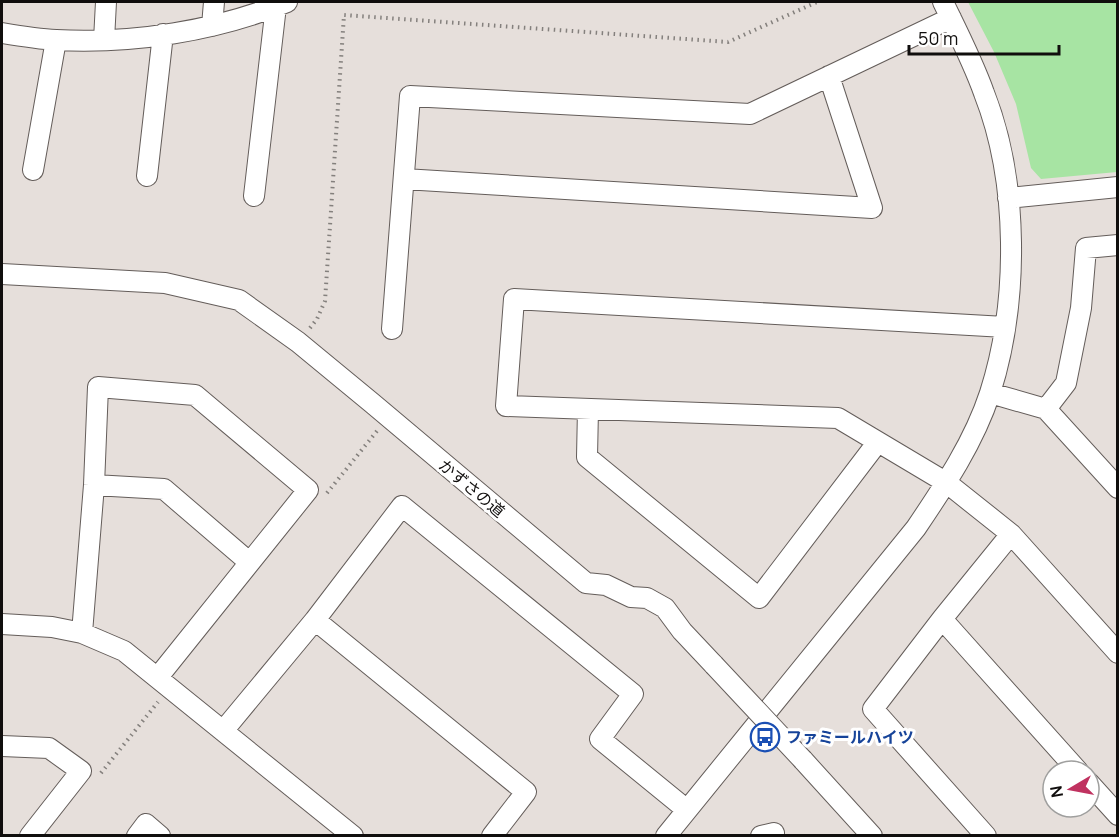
<svg xmlns="http://www.w3.org/2000/svg" width="1119" height="837" font-family="Manrope,'Noto Sans JP',sans-serif">
	<style>
		.green { fill: #a7e4a3 }
		.lines { fill: none; stroke-linecap: round; stroke-linejoin: round }
		.minor-casing { stroke: #645d5a; stroke-width: 22 }
		.path { stroke: #84807d; stroke-width: 4; stroke-dasharray: 1.5 4.5; stroke-linecap: butt }
		.minor { stroke: #fff; stroke-width: 20 }
		.minor-bridge-casing { stroke: #645d5a; stroke-width: 22; stroke-linecap: butt }
		.minor-bridge { stroke: #fff; stroke-width: 20 }
		.labels { text-anchor: middle; dominant-baseline: central; stroke-width: 6; stroke-linejoin: round; paint-order: stroke }
		.street-label { font-size: 16px; fill: #100e0d; stroke: #fff }
		.transit-label { font-size: 16px; font-weight: bold; fill: #164399; stroke: #fff; text-anchor: start }
	</style>
	<rect width="100%" height="100%" fill="#e6dfdb"/>
	<path class="green" d="M968 2H1117V172L1041 179 1031 168 1016 104 994 52Z"/>
	<g class="lines">
		<g class="minor-casing">
			<path id="minor" d="M212 26 214 2
				M2 33C20 36 38 39 56 40 133 44 216 31 287 2
				M104 40 106 2
				M33 170 56 40
				M147 176 163 34
				M404 179 872 208 829 76
				M254 196 276 6
				M1008 198 1118 187
				M2 274 165 283 239 300 298 342 372 403 586 583 606 585 631 597 647 598 665 608 682 631 714 665
				M1005 327 514 299 506 406 838 418 947 483 1011 534 1118 653
				M392 329 410 96 750 114 951 18
				M990 393 1046 409 1066 383 1081 308 1086 248 1118 245
				M588 409 587 457 759 598 877 443
				M1046 409 1118 488
				M94 485 164 489 249 562
				M1011 534 942 619 1078 771
				M942 619 873 709 986 836
				M315 620 402 506 633 694 600 739 687 810
				M2 624 52 627 82 633 124 651 353 836
				M82 633 94 485 98 387 195 395 308 490 158 677
				M223 731 315 620 526 792 492 836
				M2 746 49 748 81 771 30 836
				M803 760 872 836
				M1089 783 1118 815
				M137 836 146 824 160 836
				M666 836 916 528C945 485 974 442 990 393 1019 302 1019 182 984 93 973 62 957 31 943 2
				M761 836 774 833"/>
		</g>
		<path class="path" d="M310 328 317 319 325 301 344 15 728 42 817 2
			M327 493 377 431
			M101 773 158 702"/>
		<use href="#minor" class="minor"/>
		<g class="minor-bridge-casing">
			<path id="minor-bridge" d="M714 665 803 760"/>
		</g>
		<use href="#minor-bridge" class="minor-bridge"/>
	</g>
	<defs>
		<g id="bus-ring" transform="scale(1.5)"><circle r="9.5" fill="#fff" stroke="#1a4fb4" stroke-width="1.5"/><path d="M-5-6H5V4H4V6H2V4H-2V6H-4V4H-5ZM-3.5-4V0h7V-4ZM-3.5 1.2v1.5H-2V1.2ZM2 1.2v1.5H3.5V1.2Z" fill="#1a4fb4"/></g>
	</defs>
	<g fill-rule="evenodd">
		<use href="#bus-ring" x="765" y="737"/>
	</g>
	<g class="labels">
		<g class="street-label">
			<text transform="translate(472 488) rotate(40)">かずさの道</text>
		</g>
		<g class="transit-label">
			<text x="786" y="737">ファミールハイツ</text>
		</g>
	</g>
	<rect width="1119" height="837" fill="none" stroke="#100e0d" stroke-width="6"/>
	<g transform="translate(1071 789) rotate(260)"><circle r="28" fill="#ffffff" stroke="#9f9f9e" stroke-width="1.5"/>
	<path d="M0-4.5L10 22L0 15L-10 22Z" fill="#c03260"/>
	<text y="-9" font-size="16" font-weight="bold" text-anchor="middle" fill="#100e0d">N</text>
	</g>
	<path d="M909 45v9h150v-9" fill="none" stroke="#100e0d" stroke-width="3"/>
	<text x="918" y="45" font-size="18" fill="#100e0d" stroke="#ffffff" stroke-width="4.5" paint-order="stroke">50 m</text>
</svg>
